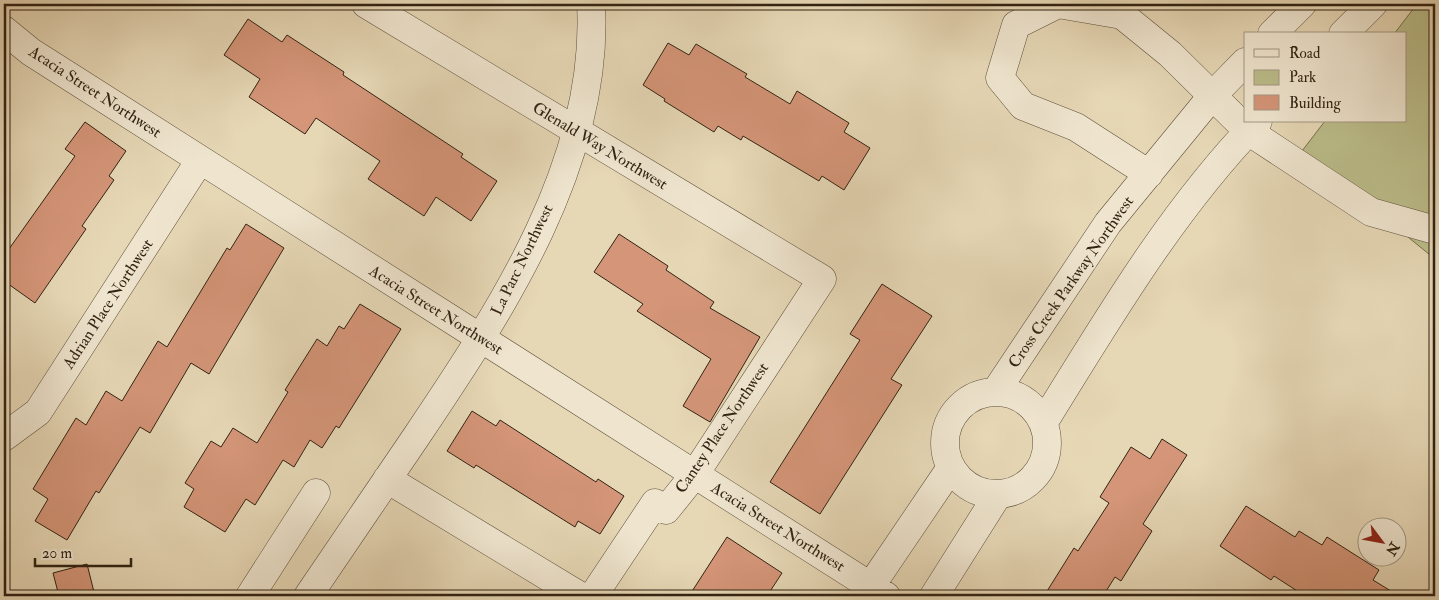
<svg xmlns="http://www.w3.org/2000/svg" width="1439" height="600" font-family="'IM FELL Double Pica',serif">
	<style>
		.green { fill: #bbbd8a; stroke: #76704e }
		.building { fill: #d49578; stroke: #312313 }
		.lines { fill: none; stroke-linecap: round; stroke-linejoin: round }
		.minor-casing { stroke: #5e503c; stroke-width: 29 }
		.minor { stroke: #efe5cf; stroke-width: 28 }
		.labels { text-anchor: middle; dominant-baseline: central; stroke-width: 4; stroke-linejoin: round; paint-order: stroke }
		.street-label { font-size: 16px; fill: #312313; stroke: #efe5cf }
	</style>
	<rect width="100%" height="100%" fill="#e6d7b5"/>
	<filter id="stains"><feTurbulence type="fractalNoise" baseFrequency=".004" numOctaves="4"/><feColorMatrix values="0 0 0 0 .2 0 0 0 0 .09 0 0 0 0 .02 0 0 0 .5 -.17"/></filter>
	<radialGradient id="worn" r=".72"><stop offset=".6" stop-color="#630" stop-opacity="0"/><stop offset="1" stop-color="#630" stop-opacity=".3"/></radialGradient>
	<path class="green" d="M1417 4H1435V259L1302 151 1325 121H1405V34H1394Z"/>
	<path class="building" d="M248 19 282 42 287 35 344 72 343 75 463 154 461 157 497 181 471 221 436 197 424 216 368 179 380 161 316 118 305 134 249 97 260 79 224 55Z
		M668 43 689 55 696 44 747 74 745 77 790 104 797 91 849 123 844 132 870 148 844 190 822 176 819 181 743 136 741 140 718 126 714 132 664 101 665 99 643 85Z
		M85 122 126 151 109 176 114 180 82 226 86 229 35 303 4 281V256L75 156 65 149Z
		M246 224 284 248 209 374 191 363 150 433 140 427 99 493 96 491 67 540 35 521 48 499 33 489 76 418 86 425 106 391 122 401 158 341 167 347 227 248 230 250Z
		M619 234 668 266 666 270 714 302 710 308 760 337 710 422 683 406 711 359 637 311 643 304 594 272Z
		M882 284 932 316 891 379 902 385 820 514 770 482 860 340 850 334Z
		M360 304 401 329 339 428 336 426 322 448 310 440 294 467 283 460 255 505 246 499 225 532 184 507 194 489 185 483 211 441 221 447 233 428 257 443 288 392 285 390 317 339 327 346 339 326 344 329Z
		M472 411 496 426 500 420 596 482 598 479 624 496 600 534 578 521 575 527 476 465 474 468 447 451Z
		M1162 439 1187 455 1143 524 1152 531 1121 581 1115 577 1103 596H1044L1074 548 1078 551 1109 503 1100 497 1131 447 1150 459Z
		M1246 506 1295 537 1299 531 1322 545 1327 537 1379 570 1373 580 1399 596H1305L1274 576 1271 580 1220 546Z
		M727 537 782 573 767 596H689Z
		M87 564 95 596H59L53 573Z"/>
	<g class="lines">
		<g class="minor-casing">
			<path id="minor" d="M366 4 822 279 695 474 666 510 655 503 593 596
				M4 30 31 52 886 596
				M1272 34 1302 4
				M1343 34 1373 4
				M1149 174 1076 127 1023 106 1000 78 1016 25 1058 4 1122 15 1170 54 1248 131 1371 212 1435 230
				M996 391 1108 223 1212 96 1245 62
				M945 443a51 51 0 1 1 102 0a51 51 0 1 1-102 0Z
				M1044 422C1109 317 1172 210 1258 121
				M4 437 38 412 200 160
				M387 479 580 596
				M250 596 316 493
				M308 596C345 542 381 488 418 434 502 309 600 161 591 4
				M864 596 950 469
				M934 596 997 496"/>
		</g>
		<use href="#minor" class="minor"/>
	</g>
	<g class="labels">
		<g class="street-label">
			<text transform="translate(95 92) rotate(33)">Acacia Street Northwest</text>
			<text transform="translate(600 146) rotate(31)">Glenald Way Northwest</text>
			<text transform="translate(522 260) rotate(-64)">La Parc Northwest</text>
			<text transform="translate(1071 282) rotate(-55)">Cross Creek Parkway Northwest</text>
			<text transform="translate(108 304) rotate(-57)">Adrian Place Northwest</text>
			<text transform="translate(436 310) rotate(32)">Acacia Street Northwest</text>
			<text transform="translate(722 428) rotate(-56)">Cantey Place Northwest</text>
			<text transform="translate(778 527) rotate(32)">Acacia Street Northwest</text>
		</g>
	</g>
	<rect width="1439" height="600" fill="none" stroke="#e6d7b5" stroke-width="20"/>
	<rect x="5" y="5" width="1429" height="590" fill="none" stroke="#312313" stroke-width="2.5"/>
	<rect x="10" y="10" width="1419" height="580" fill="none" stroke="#312313"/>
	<rect x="1244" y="32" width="162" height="90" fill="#efe5cf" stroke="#a39784"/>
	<rect x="1254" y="49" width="25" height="8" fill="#efe5cf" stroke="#a39784"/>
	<text x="1289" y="58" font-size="15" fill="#312313">Road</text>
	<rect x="1254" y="70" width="25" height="15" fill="#bbbd8a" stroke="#a39784"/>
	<text x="1289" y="82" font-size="15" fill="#312313">Park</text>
	<rect x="1254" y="95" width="25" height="15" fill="#d49578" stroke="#a39784"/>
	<text x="1289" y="108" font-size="15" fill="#312313">Building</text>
	<g transform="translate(1382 542) rotate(122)"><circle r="24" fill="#efe5cf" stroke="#a39784"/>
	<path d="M0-4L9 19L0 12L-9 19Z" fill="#8f2418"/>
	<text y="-8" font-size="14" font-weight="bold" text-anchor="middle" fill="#312313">N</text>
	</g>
	<path d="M35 558v8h96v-8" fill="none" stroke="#312313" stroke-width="2.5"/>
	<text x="42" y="558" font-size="15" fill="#312313" stroke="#efe5cf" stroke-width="4" paint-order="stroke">20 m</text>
	<rect width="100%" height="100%" filter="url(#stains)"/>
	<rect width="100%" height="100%" fill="url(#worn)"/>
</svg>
